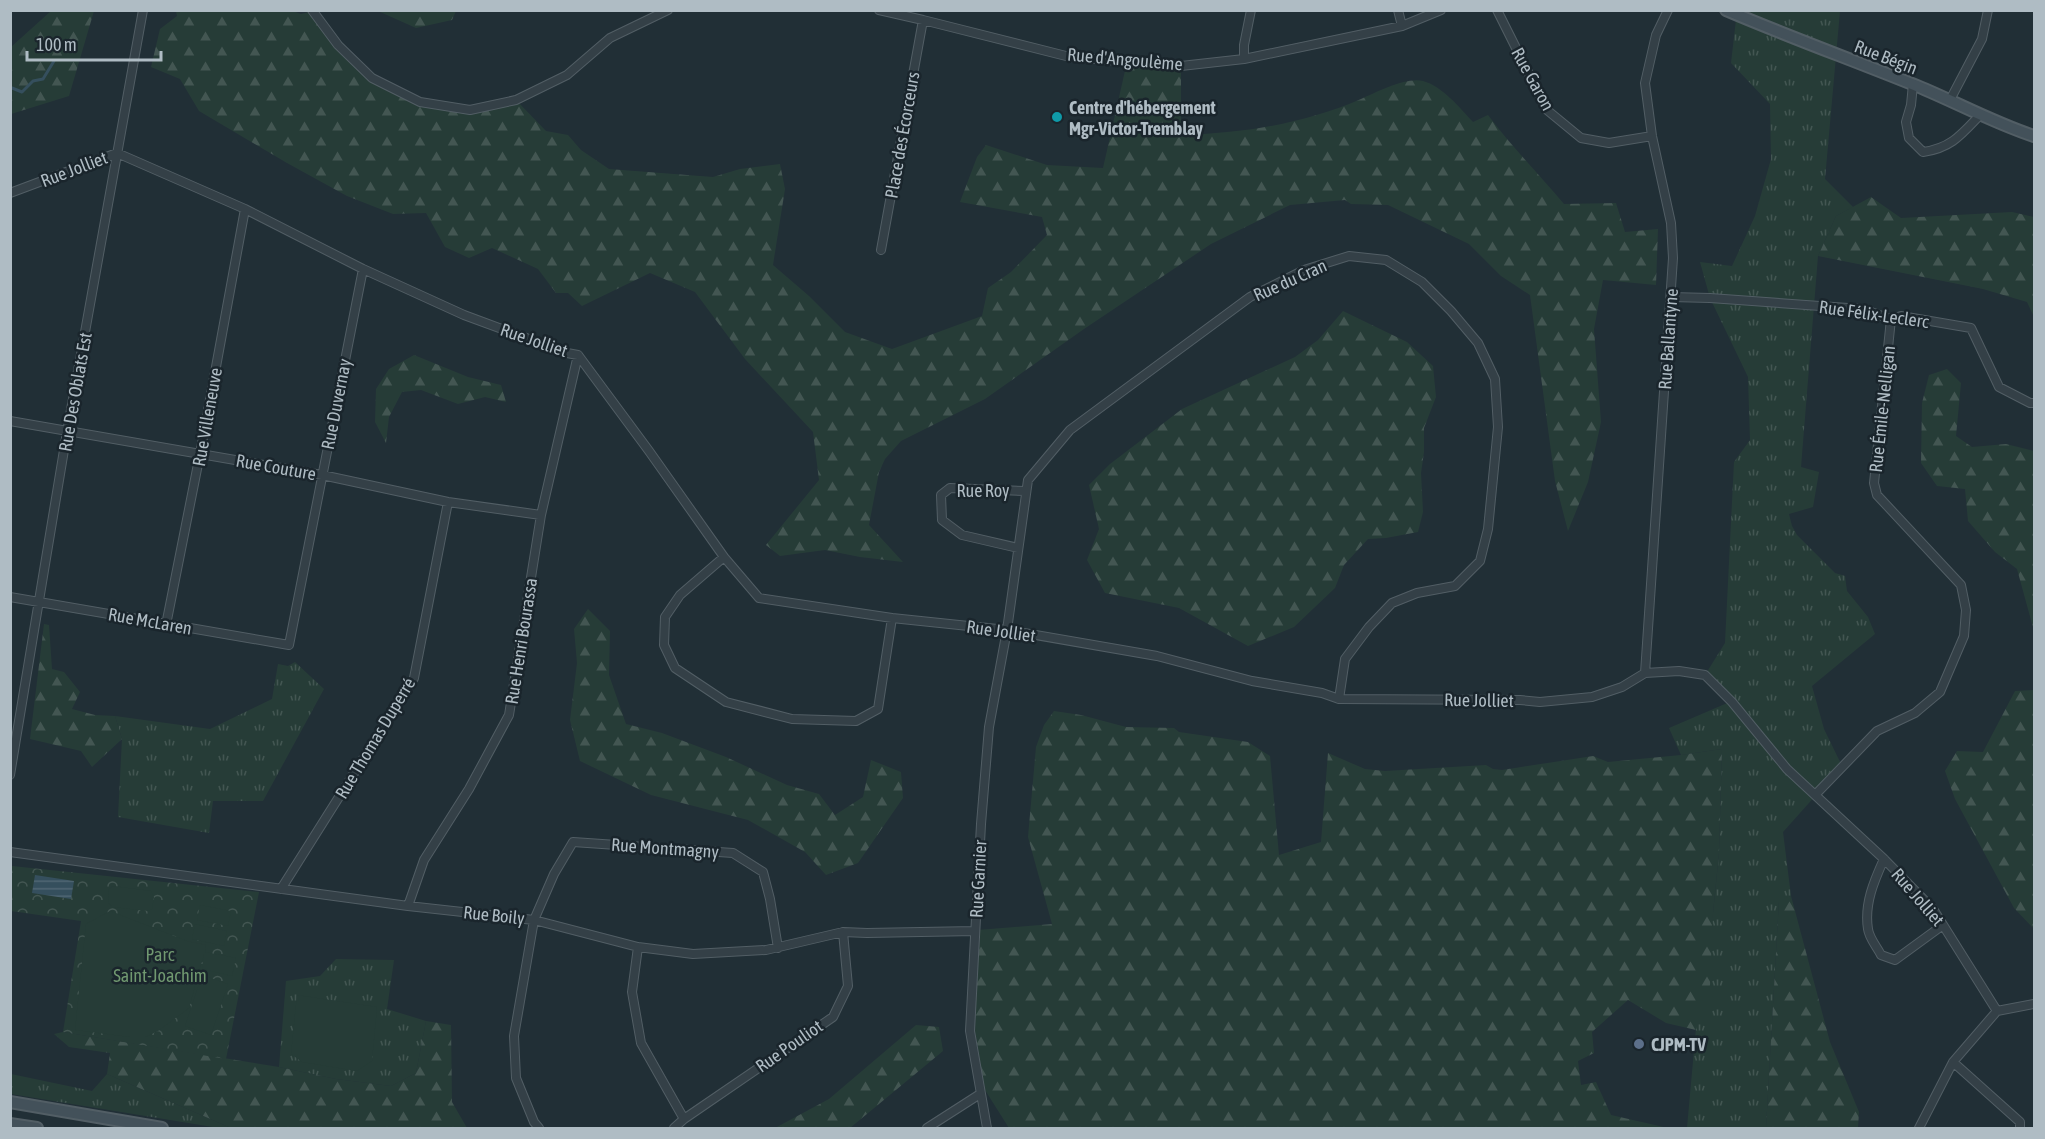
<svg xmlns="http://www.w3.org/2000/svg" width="2045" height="1139" font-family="'Asap Condensed',sans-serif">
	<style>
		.grass { fill: url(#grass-tufts) }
		.forest { fill: url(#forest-firs) }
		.park { fill: url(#park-crowns) }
		.pitch { fill: #263c37 }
		.water { fill: url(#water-rules) }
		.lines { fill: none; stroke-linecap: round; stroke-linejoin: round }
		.stream { stroke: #354f5d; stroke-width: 3 }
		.street-casing { stroke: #525e65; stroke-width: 10 }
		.secondary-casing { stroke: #525e65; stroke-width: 14 }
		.street { stroke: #344047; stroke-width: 8 }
		.secondary { stroke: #43515a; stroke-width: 10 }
		.culture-dot { fill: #0f9aa8; stroke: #1a252c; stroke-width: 2 }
		.service-dot { fill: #5c6f8a; stroke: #1a252c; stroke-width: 2 }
		.labels { text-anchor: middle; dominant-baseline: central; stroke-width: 5; stroke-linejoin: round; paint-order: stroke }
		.street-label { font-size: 18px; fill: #afbcc4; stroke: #1a252c }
		.poi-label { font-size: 18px; font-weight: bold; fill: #afbcc4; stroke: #1a252c; text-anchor: start }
		.park-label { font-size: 18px; fill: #709870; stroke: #1a252c }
	</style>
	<defs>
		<pattern id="grass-tufts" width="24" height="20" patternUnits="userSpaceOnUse" patternTransform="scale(1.5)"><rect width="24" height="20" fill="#263c37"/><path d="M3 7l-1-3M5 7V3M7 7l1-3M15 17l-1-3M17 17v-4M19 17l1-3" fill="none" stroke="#435652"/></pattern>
		<pattern id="forest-firs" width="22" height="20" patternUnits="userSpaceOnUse" patternTransform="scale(1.5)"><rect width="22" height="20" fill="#263c37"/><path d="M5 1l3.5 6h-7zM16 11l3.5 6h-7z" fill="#435652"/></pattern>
		<pattern id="park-crowns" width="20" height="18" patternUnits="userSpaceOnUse" patternTransform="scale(1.5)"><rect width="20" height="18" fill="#263c37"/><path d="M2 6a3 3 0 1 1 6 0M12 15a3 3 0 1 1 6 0" fill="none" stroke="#435652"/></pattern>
		<pattern id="water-rules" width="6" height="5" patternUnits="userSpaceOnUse" patternTransform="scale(1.5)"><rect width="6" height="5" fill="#354f5d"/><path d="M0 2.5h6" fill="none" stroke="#506673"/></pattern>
	</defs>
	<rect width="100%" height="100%" fill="#212f36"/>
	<path class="grass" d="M1737 11H1840L1825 179 1853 207 1836 216 1818 256 1801 467 1819 472 1813 507 1789 514 1792 526 1797 535 1835 573 1845 576 1847 591 1868 617 1875 634 1812 686 1824 729 1842 766 1783 832 1791 896 1779 901 1766 1128H1687L1696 1028 1713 913 1719 853 1722 749 1681 755 1669 728 1732 701 1705 675 1725 643 1734 462 1750 440 1748 377 1710 298 1700 262 1732 266 1755 216 1771 159 1770 104 1731 63Z
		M295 662 324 689 263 801H213L209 833 118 817 122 739 115 716 210 729 272 699 278 664 288 666Z
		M336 959 394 960 387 1009 426 1021 416 1073 391 1086 336 1079 279 1067 286 981 320 976Z
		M11 1074 92 1091 107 1074 231 1128H219L11 1094Z"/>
	<path class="forest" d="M290 10 301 14 313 11 372 78 420 102 470 110 516 100 546 131 568 135 581 150 609 169 713 177 740 169 780 164 785 189 773 265 809 296 845 332 892 349 982 316 988 288 1011 272 1047 235 1042 217 960 202 977 157 986 145 1047 165 1103 168 1127 62 1181 66V135C1244 133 1303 124 1361 99 1377 92 1406 77 1423 81 1442 86 1460 108 1473 122L1488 115C1511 146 1539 174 1564 204L1616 203 1625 232 1658 229 1656 285 1603 280 1594 329 1601 422 1588 482 1568 531 1555 481 1530 295 1501 276 1469 244 1388 205 1351 204 1345 200 1290 205 1211 244 1084 329 985 399 901 441 885 459 879 472 869 525 903 562 860 557 825 550 780 556 766 545 819 480 813 432 745 359 695 292 650 273 582 306 568 293H556L538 269 492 248 469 258 445 247 426 213 393 214 347 196 287 163 199 111 180 79 151 67 160 29 177 16 176 11Z
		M51 11H94L69 96 11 114V47Z
		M378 11H456L452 20 416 28Z
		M1871 197 1901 218 2012 212 2034 217V317L2027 302 1983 289 1818 256 1836 216Z
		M1343 311 1407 342 1433 366 1436 397 1424 428V452L1421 473 1423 512 1418 532 1386 538 1368 539 1344 565 1335 588 1294 627 1248 646 1179 608 1105 593 1087 560 1099 529 1089 485 1110 464 1182 409 1295 357 1318 340Z
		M414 355 468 377 501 385 506 402 485 397 458 404 421 390 402 392 389 417 386 443 375 422 376 389 389 369Z
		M1947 369 1961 383 1956 436 1972 447 2006 444 2034 451V631L2017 569 1995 552 1968 521 1965 489 1937 486 1921 463 1922 403 1929 375Z
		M588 609 610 631 609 675 626 724 662 733 726 757 787 785 819 794 835 815 863 797 871 760 901 772 903 798 858 863 826 875 805 852 748 820 651 795 580 761 570 720 577 663 574 629Z
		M44 624 49 625 52 669 64 672 80 692 72 709 95 715 115 716 122 739 92 767 81 751 30 739Z
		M2034 690V929L2014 908 1955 799 1945 771 1957 751 1983 752 2015 691Z
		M1054 711 1081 715 1126 727 1174 728 1179 732 1248 742 1270 756 1279 855 1321 842 1328 753 1365 769 1385 771 1486 765 1493 769 1502 770 1593 756 1608 762 1681 755 1722 749 1719 853 1713 913 1710 985 1696 1030 1666 1023 1628 1000 1592 1032 1594 1053 1578 1061 1581 1085 1596 1082 1611 1115 1668 1128H1009L985 1090 975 1032 978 930 1052 924 1028 837 1036 747 1044 725Z
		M1791 896 1830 1042 1859 1112 1858 1128H1766L1779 900Z
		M426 1021 451 1025 452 1102 467 1128H231L107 1074 110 1053 69 1047 54 1034 63 1032 279 1067 336 1079 391 1086 416 1073Z
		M916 1025 939 1027 943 1051 850 1128H775L829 1099Z"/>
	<path class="park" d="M12 866 259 892 226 1059 63 1032 81 921 11 911Z"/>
	<path class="pitch" d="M113 886 151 891 154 897 152 909 148 911 112 907 108 902 109 889Z
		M200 905 231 911 228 926 197 920Z
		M110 911 187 941 206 945 205 952 236 958 232 976 202 969 204 954 189 1008 158 1031 145 1037H130L75 1030 86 924Z
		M195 924 227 931 224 946 192 939Z
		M202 975 228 984 211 1035 185 1026Z
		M297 995 377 1007 372 1061 357 1071 302 1062 291 1054Z"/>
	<path class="water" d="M35 875 74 881 71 899 32 893Z"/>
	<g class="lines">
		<path class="stream" d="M10 89 12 88 22 92 33 81 43 79 54 61"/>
		<g class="street-casing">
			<path id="street" d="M312 10 338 45 372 78 420 102 470 110 516 100 567 75 610 38 668 10
				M879 10 923 20 1070 57 1181 66 1244 59 1402 26 1441 10
				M1398 10 1402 26
				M1497 10 1547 110 1581 138 1609 143 1652 136
				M1244 59V45L1251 10
				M1913 84 1911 105 1906 122 1909 138 1923 152C1951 148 1961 135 1980 115
				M1950 100 1982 39 1988 10
				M10 193 117 153 245 209 363 269 464 315 567 353 578 355 649 451 724 557 759 598 892 618 1007 630 1157 656 1252 681 1322 693 1339 699 1520 700 1540 702 1592 697 1622 687 1645 673 1679 671 1705 675 1732 702 1787 769 1884 859 1933 909 1997 1011
				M881 250 923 20
				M1671 297 1710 298 1862 309 1891 319 1901 316 1971 328 1999 387 2030 403H2034
				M10 421 322 475 448 502 541 515
				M1018 548 962 535 942 520 941 495 950 488 1025 491
				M724 557 680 595 665 617 664 645 675 668 726 702 792 719 856 721 878 709 892 618
				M10 597 289 645 363 269
				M166 625 200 454 245 209
				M1645 673 1673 258 1671 223 1652 136 1645 83 1656 35 1668 10
				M10 775 67 432 143 10
				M1816 794 1877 731 1915 713 1940 692 1964 636 1966 610 1961 585 1877 495 1874 483 1891 319
				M10 852 408 906 534 920 638 947 693 954 766 950 843 932 867 933 975 931
				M1884 859C1874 881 1864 904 1868 929 1869 938 1877 947 1881 955L1895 960 1943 925
				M281 889 414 678 448 502
				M408 906 424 860 469 789 509 715 541 515 578 355
				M638 947 632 992 641 1043 684 1119
				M1953 1062 2020 1122V1128
				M539 1128 534 1122 516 1078 514 1036 534 920 554 874 573 842 733 853 763 872 770 899 778 948
				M674 1128 684 1119 833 1017 848 986 843 932
				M927 1128 980 1094
				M987 1128 970 1031 981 824 989 727 1007 630 1028 480 1070 430 1250 297 1304 270 1349 256 1386 260 1422 282 1451 311 1478 343 1495 379 1498 427 1488 529 1480 561 1455 586 1417 593 1392 603 1369 627 1345 659 1339 699
				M1919 1128 1953 1062 1997 1011 2034 1004"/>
		</g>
		<g class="secondary-casing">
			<path id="secondary" d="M1726 10C1789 37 1853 60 1917 86 1956 102 1994 123 2034 136
				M10 1102 162 1128
				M10 1124 37 1128"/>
		</g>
		<use href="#street" class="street"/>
		<use href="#secondary" class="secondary"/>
	</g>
	<circle class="culture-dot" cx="1057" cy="117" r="6"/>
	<circle class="service-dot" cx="1639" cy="1044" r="6"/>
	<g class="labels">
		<g class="street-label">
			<text transform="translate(1886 57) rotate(21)">Rue Bégin</text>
			<text transform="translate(1125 59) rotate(5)">Rue d'Angoulème</text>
			<text transform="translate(1533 79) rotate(61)">Rue Garon</text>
			<text transform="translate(902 135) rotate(-80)">Place des Écorceurs</text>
			<text transform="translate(74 169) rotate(-21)">Rue Jolliet</text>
			<text transform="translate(1290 280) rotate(-24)">Rue du Cran</text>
			<text transform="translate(1874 314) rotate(8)">Rue Félix-Leclerc</text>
			<text transform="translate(1668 339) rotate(-86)">Rue Ballantyne</text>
			<text transform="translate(534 340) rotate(19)">Rue Jolliet</text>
			<text transform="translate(75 392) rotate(-80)">Rue Des Oblats Est</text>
			<text transform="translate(336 404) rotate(-79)">Rue Duvernay</text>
			<text transform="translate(1882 409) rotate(-84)">Rue Émile-Nelligan</text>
			<text transform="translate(207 417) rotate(-80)">Rue Villeneuve</text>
			<text transform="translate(276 467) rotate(10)">Rue Couture</text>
			<text x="983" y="490">Rue Roy</text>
			<text transform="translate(150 621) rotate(10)">Rue McLaren</text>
			<text transform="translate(1001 631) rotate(8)">Rue Jolliet</text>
			<text transform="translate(521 641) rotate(-81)">Rue Henri Bourassa</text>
			<text transform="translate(1479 700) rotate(1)">Rue Jolliet</text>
			<text transform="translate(375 738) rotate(-59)">Rue Thomas Duperré</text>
			<text transform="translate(665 848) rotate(4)">Rue Montmagny</text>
			<text transform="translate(978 879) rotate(-87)">Rue Garnier</text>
			<text transform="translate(1918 897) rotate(49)">Rue Jolliet</text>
			<text transform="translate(494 915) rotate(6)">Rue Boily</text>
			<text transform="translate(789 1046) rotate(-35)">Rue Pouliot</text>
		</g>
		<g class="poi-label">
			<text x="1069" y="107">Centre d'hébergement<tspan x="1069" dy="21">Mgr-Victor-Tremblay</tspan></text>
			<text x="1651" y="1044">CJPM-TV</text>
		</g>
		<g class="park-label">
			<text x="160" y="954">Parc<tspan x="160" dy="21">Saint-Joachim</tspan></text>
		</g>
	</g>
	<rect width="2045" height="1139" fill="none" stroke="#afbcc4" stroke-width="24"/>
	<path d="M27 51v9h134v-9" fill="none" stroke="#afbcc4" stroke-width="3"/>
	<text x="36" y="51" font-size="18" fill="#afbcc4" stroke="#1a252c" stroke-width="4.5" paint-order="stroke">100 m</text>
</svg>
